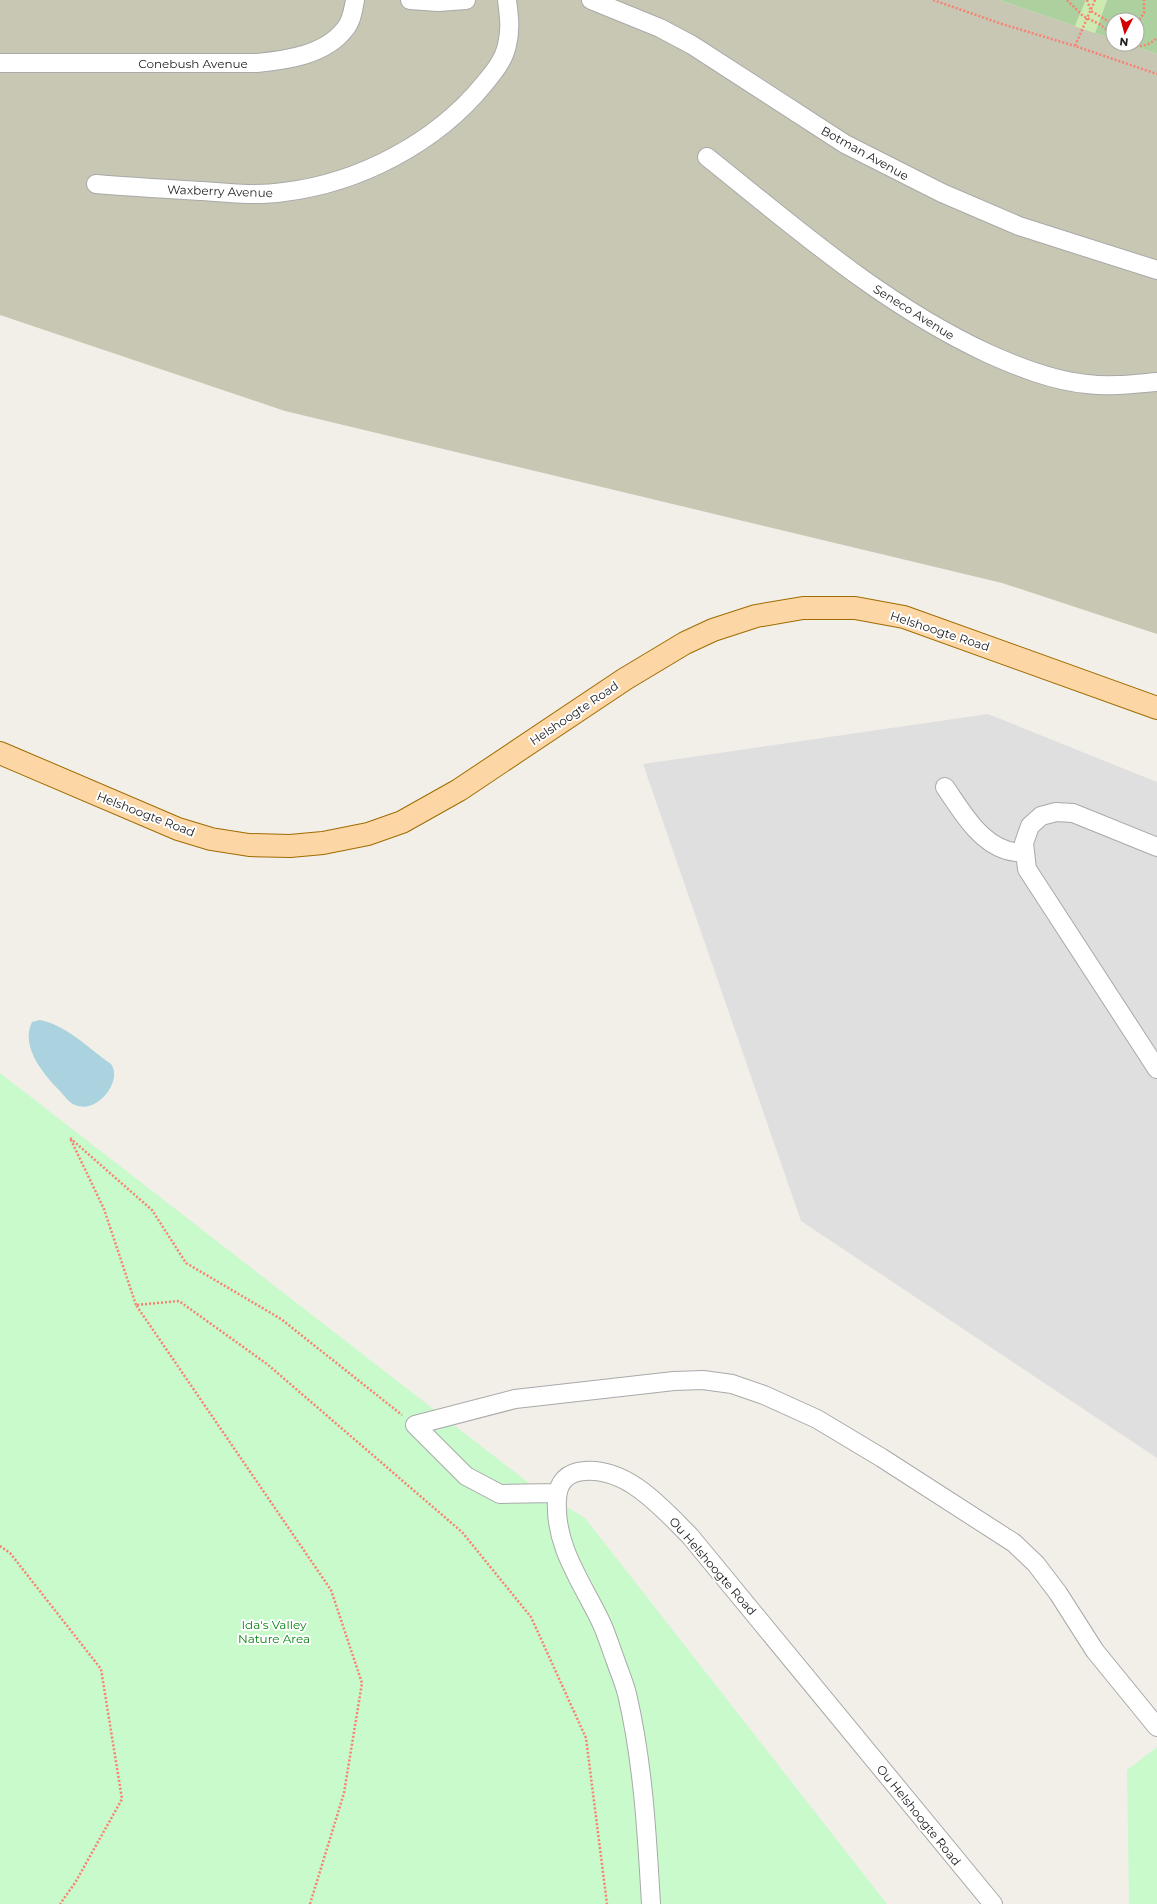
<svg xmlns="http://www.w3.org/2000/svg" width="1157" height="1904" font-family="Montserrat,sans-serif">
	<style>
		.residential { fill: #e0dfdf }
		.construction { fill: #c7c7b4 }
		.grass { fill: #cdebb0 }
		.forest { fill: #add19e }
		.park { fill: #c8facc }
		.water { fill: #aad3df }
		.lines { fill: none; stroke-linecap: round; stroke-linejoin: round }
		.minor-casing { stroke: #a9a9a9; stroke-width: 20 }
		.major-casing { stroke: #a06b00; stroke-width: 24 }
		.path { stroke: #fa8072; stroke-width: 2.5; stroke-dasharray: 2 2; stroke-linecap: butt }
		.minor { stroke: #fff; stroke-width: 18 }
		.major { stroke: #fcd6a4; stroke-width: 22 }
		.labels { text-anchor: middle; dominant-baseline: central; stroke-width: 4; stroke-linejoin: round; paint-order: stroke }
		.street-label { font-size: 12px; fill: #222; stroke: #fff }
		.park-label { font-size: 12px; fill: #0c8416; stroke: #fff }
	</style>
	<rect width="100%" height="100%" fill="#f2efe9"/>
	<path class="residential" d="M988 714 1157 782V1458L801 1221 643 764Z"/>
	<path class="construction" d="M0 0H999L1113 39V44H1127L1157 54V634L1002 583 285 411 0 315Z"/>
	<path class="grass" d="M1086 0H1107L1095 33 1075 26Z"/>
	<path class="forest" d="M999 0H1086L1075 26Z
		M1107 0H1157V54L1127 44H1137V20H1113V39L1095 33Z"/>
	<path class="park" d="M0 1073 534 1487 585 1518 887 1904H0Z
		M1157 1747V1904H1129L1127 1770Z"/>
	<path class="water" d="M40 1020C67 1025 89 1049 111 1064 123 1081 98 1112 78 1106 70 1104 65 1097 60 1091 43 1074 20 1046 32 1022Z"/>
	<g class="lines">
		<g class="minor-casing">
			<path id="minor" d="M410 0 438 2 466 0
				M591 0 660 28 692 45 845 144 942 193 1019 226 1157 270
				M0 63H257C287 60 325 55 345 29 352 21 353 10 355 0
				M707 157C796 228 882 304 987 353 1018 367 1053 381 1087 384 1111 387 1134 384 1157 382
				M96 184C131 187 167 189 202 191 229 193 257 196 284 192 359 183 436 143 484 84 494 72 504 60 507 45 511 29 509 16 507 0
				M945 787C961 810 978 841 1006 850 1011 852 1018 852 1024 853
				M1157 847 1073 813 1056 812 1041 816 1030 826 1024 843 1027 869 1157 1069
				M415 1425 515 1399 674 1381 703 1380 732 1384 764 1395 817 1419 882 1458 1014 1543 1036 1564 1058 1593 1095 1651 1157 1727
				M415 1425 466 1476 500 1494 557 1493
				M651 1904C647 1834 643 1762 627 1694 624 1682 619 1671 615 1659 610 1646 606 1632 600 1620 581 1581 554 1545 557 1499 558 1482 567 1472 585 1471 628 1468 662 1508 690 1536L993 1904"/>
		</g>
		<g class="major-casing">
			<path id="major" d="M0 753 178 829 211 839 249 845 290 846 323 843 368 834 402 822 459 790 625 679 685 643 713 630 756 616 803 608H855L904 617 1157 708"/>
		</g>
		<path class="path" d="M933 0 1002 24 1075 46
			M1067 0 1083 16 1101 25 1113 36
			M1087 0 1091 11 1113 24
			M1095 0 1075 46 1157 74
			M1137 23 1144 13V0
			M1124 44C1135 48 1150 47 1157 37
			M136 1305 104 1209 70 1138 152 1210 186 1263 281 1319 402 1415
			M0 1546 10 1553 101 1669 122 1799 75 1883 60 1904
			M310 1904 344 1793 362 1683 331 1590 136 1305 179 1301 267 1364 462 1532 531 1617 586 1738 607 1904"/>
		<use href="#minor" class="minor"/>
		<use href="#major" class="major"/>
	</g>
	<g class="labels">
		<g class="street-label">
			<text x="193" y="63">Conebush Avenue</text>
			<text transform="translate(865 153) rotate(29)">Botman Avenue</text>
			<text transform="translate(220 191) rotate(2)">Waxberry Avenue</text>
			<text transform="translate(914 312) rotate(32)">Seneco Avenue</text>
			<text transform="translate(940 631) rotate(18)">Helshoogte Road</text>
			<text transform="translate(574 713) rotate(-34)">Helshoogte Road</text>
			<text transform="translate(146 814) rotate(21)">Helshoogte Road</text>
			<text transform="translate(713 1566) rotate(49)">Ou Helshoogte Road</text>
			<text transform="translate(919 1815) rotate(51)">Ou Helshoogte Road</text>
		</g>
		<g class="park-label">
			<text x="274" y="1624">Ida's Valley<tspan x="274" dy="14">Nature Area</tspan></text>
		</g>
	</g>
	<g transform="translate(1125 32) rotate(186)"><circle r="19" fill="#ffffff" stroke="#a7a7a7"/>
	<path d="M0-3L7 15L0 10L-7 15Z" fill="#d40000"/>
	<text y="-6" font-size="11" font-weight="bold" text-anchor="middle" fill="#222222">N</text>
	</g>
</svg>
